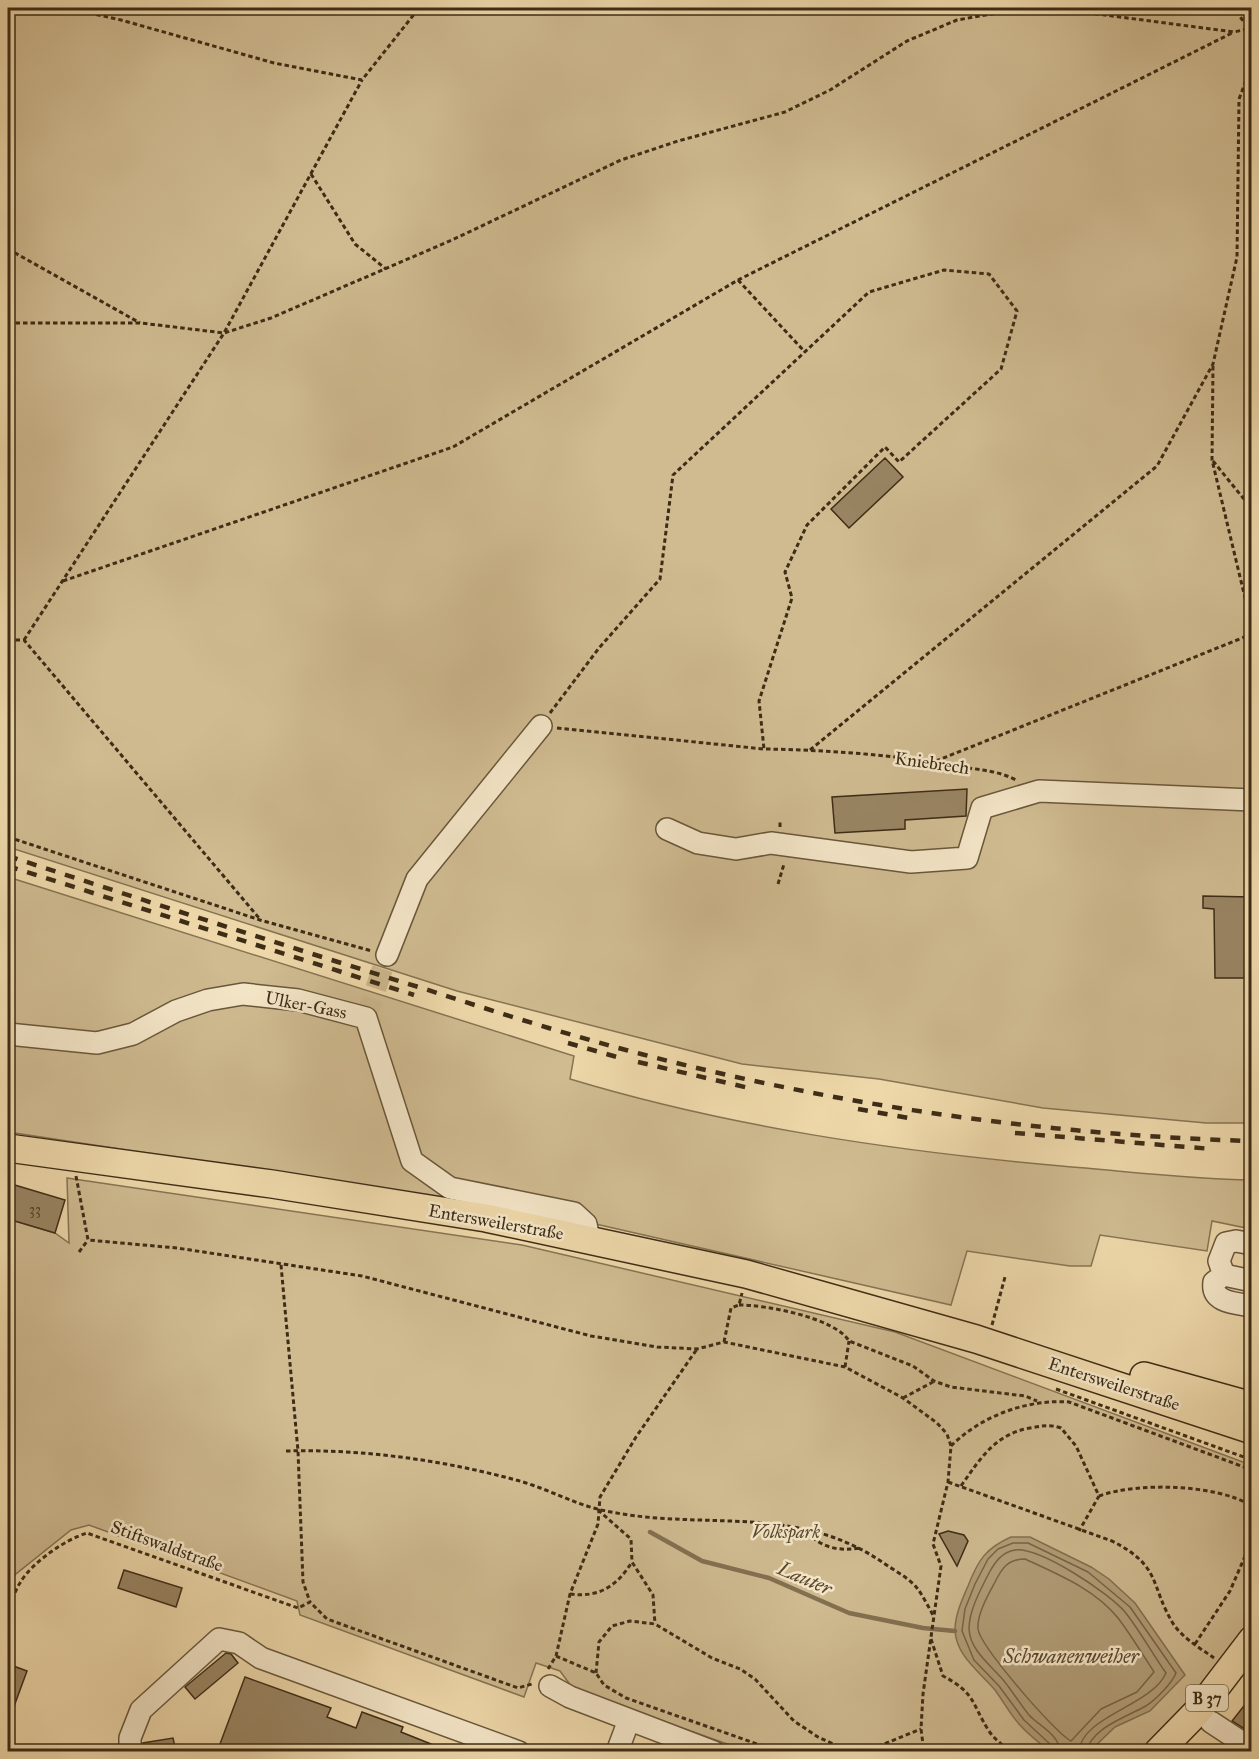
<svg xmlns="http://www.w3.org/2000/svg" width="1259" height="1759" font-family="'IM FELL Great Primer',serif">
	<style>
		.green { fill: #d0bb91; stroke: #867454; stroke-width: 1.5 }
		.water { fill: #b29e78; stroke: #837051; stroke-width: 1.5 }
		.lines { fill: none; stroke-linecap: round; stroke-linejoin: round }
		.shore { stroke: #786547; stroke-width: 1.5 }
		.stream { stroke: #837051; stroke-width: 4.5 }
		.building { fill: #998563; stroke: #3d2c16; stroke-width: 1.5 }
		.minor-tunnel { stroke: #cbb68c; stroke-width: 21; stroke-dasharray: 21 10; stroke-linecap: butt }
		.minor-casing { stroke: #69573b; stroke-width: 24 }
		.major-casing { stroke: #3d2c16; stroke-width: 30 }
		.path { stroke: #3d2c16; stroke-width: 3; stroke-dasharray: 4.5 3; stroke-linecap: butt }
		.minor { stroke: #f4e6c8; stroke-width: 21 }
		.major { stroke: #eed8aa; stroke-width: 27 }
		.rail { stroke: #3d2c16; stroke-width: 4.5; stroke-dasharray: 10 10; stroke-linecap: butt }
		.labels { text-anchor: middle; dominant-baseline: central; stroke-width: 5; stroke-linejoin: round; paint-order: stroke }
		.number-label { font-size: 15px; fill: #544229 }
		.shield { fill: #f4e6c8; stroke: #74644b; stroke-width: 1.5 }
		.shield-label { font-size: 16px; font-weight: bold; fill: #3d2c16 }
		.street-label { font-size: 18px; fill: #3d2c16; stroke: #f4e6c8 }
		.park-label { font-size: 18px; font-style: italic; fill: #5a492f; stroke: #f4e6c8 }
		.water-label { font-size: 20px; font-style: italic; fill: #5a482e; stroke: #f4e6c8 }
	</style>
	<rect width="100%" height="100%" fill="#eed8aa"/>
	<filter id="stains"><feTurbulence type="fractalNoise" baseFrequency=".00333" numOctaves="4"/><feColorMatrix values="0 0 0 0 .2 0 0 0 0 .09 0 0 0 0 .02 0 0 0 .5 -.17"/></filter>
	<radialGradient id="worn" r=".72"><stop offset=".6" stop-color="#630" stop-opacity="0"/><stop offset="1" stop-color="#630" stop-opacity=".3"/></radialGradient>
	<path class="green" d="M8 8H1251V1123H1206L1043 1108 879 1079 742 1064 457 991 8 847Z
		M8 877 574 1056 570 1079C729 1127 895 1151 1061 1166 1125 1171 1188 1179 1251 1180V1229L1212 1221 1207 1251 1100 1235 1091 1266H1070L967 1251 951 1305 556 1215 8 1132Z
		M67 1178 522 1245 895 1332 1251 1465V1625L1229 1658 1144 1751H747L574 1690 560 1671 536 1663 524 1697 300 1615 297 1601 89 1525 71 1530 12 1577 8 1575V1219L55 1233 69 1243Z"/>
	<path class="water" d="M1011 1537H1030L1091 1567 1109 1579 1135 1603 1185 1675 1150 1711 1115 1727 1090 1751H1050C1039 1743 1028 1734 1019 1724 1010 1714 1003 1701 995 1690 980 1672 956 1656 955 1630 955 1615 962 1600 968 1586 978 1560 986 1548 1011 1537Z"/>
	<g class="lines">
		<path class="shore" d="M1025 1559C1057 1574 1095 1589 1118 1618 1131 1635 1143 1655 1154 1672L1137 1692 1101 1709 1071 1741C1055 1733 980 1646 978 1629 977 1614 988 1595 995 1582 1002 1568 1008 1559 1025 1559Z
			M1053 1752 1051 1745 1024 1720 999 1686 974 1660 962 1631 965 1609 975 1584 988 1559 998 1549 1013 1543H1028L1088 1572 1130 1607 1176 1673C1172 1683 1155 1701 1144 1707 1128 1716 1089 1729 1087 1752
			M1060 1752C1060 1735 1039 1726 1029 1715 1020 1704 1013 1692 1004 1681 992 1666 970 1651 969 1629 969 1610 981 1589 989 1573 995 1562 1002 1552 1015 1550 1040 1547 1109 1593 1125 1612 1140 1631 1152 1653 1166 1673 1152 1706 1081 1716 1079 1752"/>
		<path class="stream" d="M650 1532 702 1561 769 1578 849 1613 923 1628 955 1631"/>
	</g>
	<path class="building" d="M885 458 903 477 849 528 831 509Z
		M967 789 966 816 905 820V829L835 833 832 797Z
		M1203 896 1251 897V978H1215L1214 909 1203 908Z
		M8 1183 65 1200 55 1233 8 1219Z
		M948 1531 964 1535 968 1541 957 1566 939 1534Z
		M124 1570 182 1588 176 1607 118 1588Z
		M226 1653 231 1654 238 1663 195 1699 185 1687Z
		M8 1664 27 1671 9 1720H8Z
		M245 1677 331 1708 327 1717 356 1728 362 1712 403 1727 401 1732 451 1752H217Z
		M1251 1697V1733L1232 1721Z
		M173 1738 176 1752H143V1743Z"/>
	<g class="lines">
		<path class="minor-tunnel" d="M366 1018 387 955"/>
		<g class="minor-casing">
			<path id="minor" d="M667 829 698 843 736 849 771 843 911 862 967 858 982 808 1039 791 1252 800
				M387 955 417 879 541 726
				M8 1034 97 1043 133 1034 176 1011 208 1000 243 994 298 1000 366 1018 412 1161 450 1188 574 1213 586 1224 589 1239
				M1224 1275 1219 1261 1226 1243 1236 1241 1252 1244
				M1252 1281 1224 1275 1214 1282C1211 1303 1236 1303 1252 1306
				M550 1686 570 1697 714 1752
				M1211 1722 1252 1749
				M130 1752V1738L141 1710 219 1639 239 1643 261 1658 519 1752
				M617 1752 629 1720"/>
		</g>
		<g class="major-casing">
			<path id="major" d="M8 1148 272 1184 486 1218 746 1274 976 1339 1252 1430
				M1144 1376 1252 1406
				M1158 1752 1197 1712 1252 1640"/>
		</g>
		<path class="path" d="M67 8 121 20 274 63 362 80 419 8
			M311 174 355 244 386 269
			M8 249 140 323
			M738 280 805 352
			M8 323H141L224 333 271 318 452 240 621 160 678 141 785 112 830 90 907 41 957 20 1014 10 1082 12 1234 32 1252 28
			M1213 366 1212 460 1252 627
			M1213 461 1252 509
			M63 581 453 447 738 280 1234 32
			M8 640H24L259 918
			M24 640 224 333 362 80
			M550 713 599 648 660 579 673 475 869 292 944 270 989 274 1017 311 1001 369 899 462 885 447 807 525 785 572 792 598 759 701 764 749C830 750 897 755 962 767 981 770 999 771 1016 780
			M557 728 764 749
			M810 750 1157 466 1213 364 1237 257 1239 99 1251 67 1249 28 1233 8
			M936 761 1252 634
			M780 827V820
			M8 837 260 920 372 951
			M778 884 784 864
			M76 1176 88 1240 177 1248 362 1276 591 1336 657 1347 697 1349 724 1342 845 1367 903 1398 937 1423 947 1434 951 1446 948 1482 933 1544 941 1566 923 1694 921 1729 924 1752
			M79 1252 88 1240
			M281 1265 298 1451 303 1582 310 1602
			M739 1305C767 1305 835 1318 849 1341L913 1366 934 1381 951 1387 1025 1396 1037 1401
			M992 1325 1005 1277
			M724 1342 731 1308 739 1305 742 1293
			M845 1367 849 1341
			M1056 1389 1252 1460
			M903 1398 933 1382
			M951 1446C981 1416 1027 1399 1069 1402L1252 1470
			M286 1451C363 1449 442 1460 516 1480 547 1488 575 1505 606 1511 706 1532 797 1501 888 1566 897 1572 910 1579 917 1588 923 1596 928 1606 933 1615
			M948 1482 1112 1541C1163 1567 1149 1585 1174 1625 1184 1639 1200 1648 1214 1658
			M961 1486C980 1459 995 1434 1030 1428 1041 1426 1050 1424 1061 1428L1076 1446 1099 1496 1079 1531
			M1099 1496C1137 1482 1217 1484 1252 1506
			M598 1510 631 1539 632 1562 653 1595 655 1624
			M807 1532C823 1549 839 1551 861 1548
			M570 1594C599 1598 617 1586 632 1562
			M8 1614C11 1604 14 1592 20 1583 31 1563 66 1539 87 1533L298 1608 310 1602 327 1619 518 1688 532 1684
			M931 1639 943 1676C976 1693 972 1705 989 1731 994 1739 1003 1745 1010 1752
			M1195 1644 1230 1591 1252 1540
			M556 1656 596 1673 604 1685 626 1698 780 1752
			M548 1669 556 1656 570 1594 598 1524 600 1497 636 1437 697 1349
			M596 1673 599 1642 612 1626 630 1621 655 1624 712 1658 740 1669 755 1679 794 1721 818 1737 851 1752
			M864 1752 921 1729"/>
		<use href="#minor" class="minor"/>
		<use href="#major" class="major"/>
		<path class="rail" d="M8 856C146 901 285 946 425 989 496 1012 568 1035 641 1054 840 1106 1046 1135 1252 1141
			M8 866 414 995
			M568 1043 617 1057
			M638 1062 749 1088
			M858 1109 914 1119
			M1015 1133 1212 1149"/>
	</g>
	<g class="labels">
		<g class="number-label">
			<text x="35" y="1209">33</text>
		</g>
		<rect class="shield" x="1186" y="1685" width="42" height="26" rx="4.5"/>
		<g class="shield-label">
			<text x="1207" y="1698">B 37</text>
		</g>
		<g class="street-label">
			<text transform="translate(932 763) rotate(8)">Kniebrech</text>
			<text transform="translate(306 1005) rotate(11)">Ulker-Gass</text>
			<text transform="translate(496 1222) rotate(10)">Entersweilerstraße</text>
			<text transform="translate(1114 1384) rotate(18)">Entersweilerstraße</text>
			<text transform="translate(167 1546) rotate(20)">Stiftswaldstraße</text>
		</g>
		<g class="park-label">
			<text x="786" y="1532">Volkspark</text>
		</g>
		<g class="water-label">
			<text transform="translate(805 1578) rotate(23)">Lauter</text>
			<text x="1071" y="1656">Schwanenweiher</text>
		</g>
	</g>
	<rect width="1259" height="1759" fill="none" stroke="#eed8aa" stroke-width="30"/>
	<rect x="9" y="9" width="1241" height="1741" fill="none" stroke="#3d2c16" stroke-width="3"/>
	<rect x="15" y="15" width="1229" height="1729" fill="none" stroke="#3d2c16" stroke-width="1.5"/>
	<rect width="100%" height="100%" filter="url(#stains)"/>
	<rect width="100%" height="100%" fill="url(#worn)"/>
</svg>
